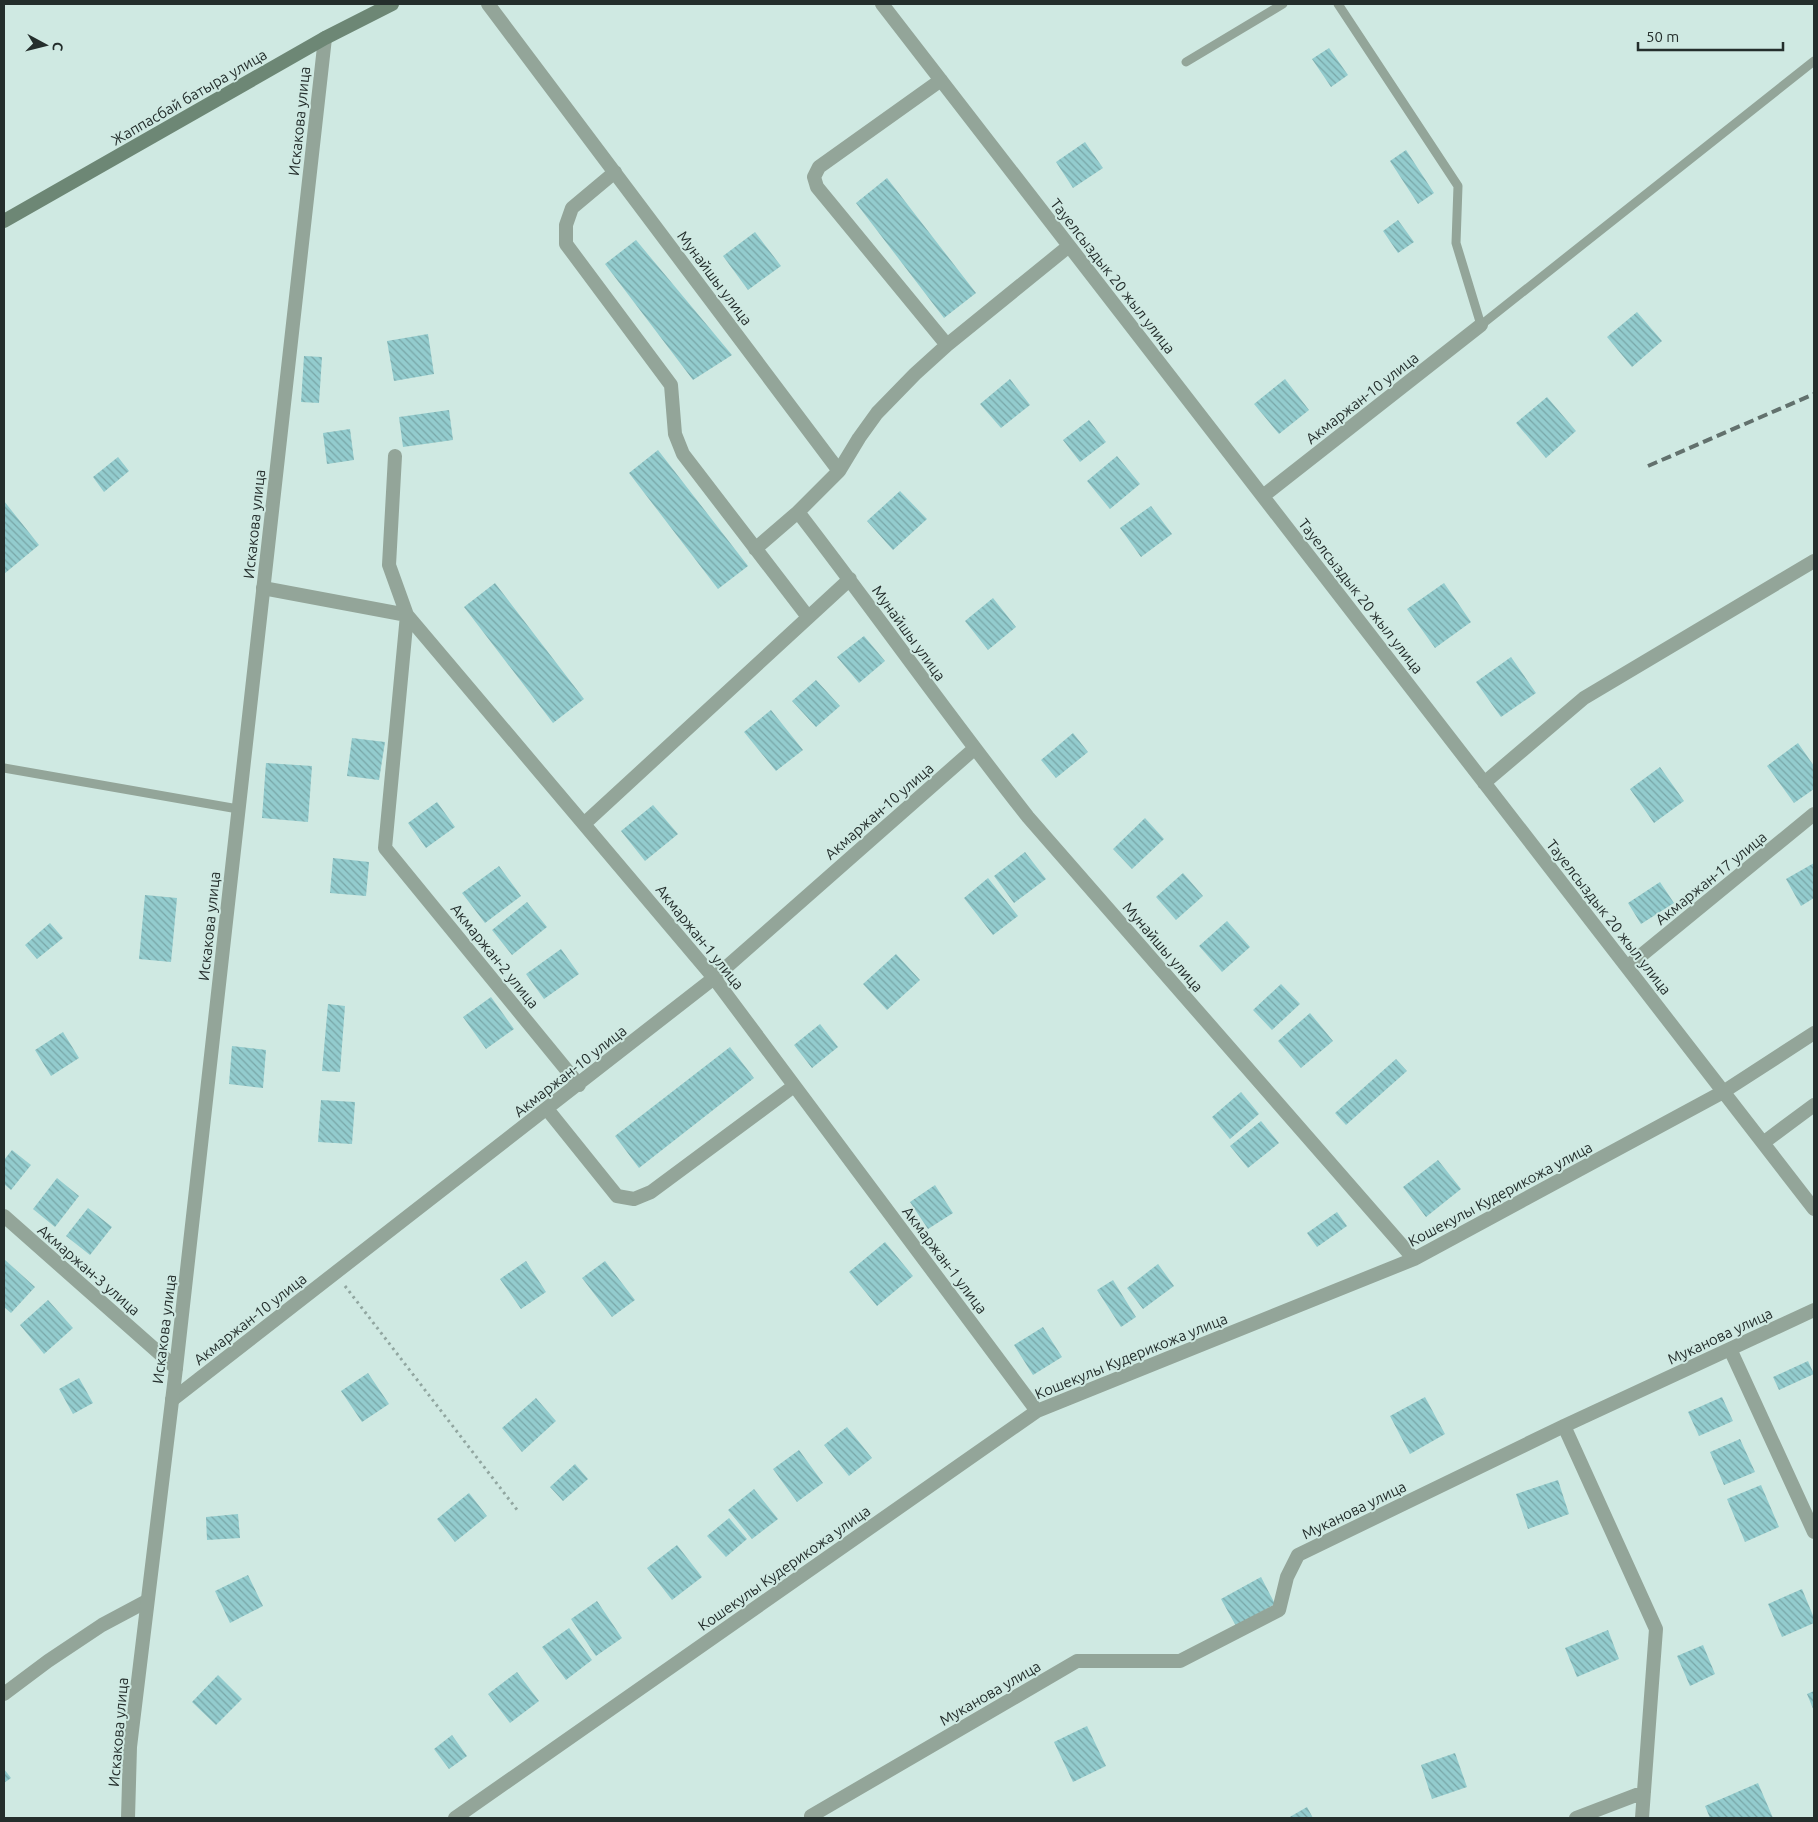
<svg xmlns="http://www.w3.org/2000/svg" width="1818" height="1822" font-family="Ubuntu,sans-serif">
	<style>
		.building { fill: url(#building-back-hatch) }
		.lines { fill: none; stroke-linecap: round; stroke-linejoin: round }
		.path { stroke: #91a6a0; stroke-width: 3; stroke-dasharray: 2.5 4; stroke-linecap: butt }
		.service { stroke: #93a599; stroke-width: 9 }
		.minor { stroke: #93a599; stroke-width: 14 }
		.tertiary { stroke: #93a599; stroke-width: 14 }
		.secondary { stroke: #6d8775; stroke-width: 14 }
		.rail { stroke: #62716d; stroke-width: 4; stroke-dasharray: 10 5; stroke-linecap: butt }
		.labels { text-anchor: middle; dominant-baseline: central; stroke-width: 4; stroke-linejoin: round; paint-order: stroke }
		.street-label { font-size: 15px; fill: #242e2c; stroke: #cfe9e2 }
	</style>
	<defs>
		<pattern id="building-back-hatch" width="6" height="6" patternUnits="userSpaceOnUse" patternTransform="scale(1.25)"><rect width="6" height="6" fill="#93ccce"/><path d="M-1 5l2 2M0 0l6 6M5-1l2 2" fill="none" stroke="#78a6a7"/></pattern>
	</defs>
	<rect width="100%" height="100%" fill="#cfe9e2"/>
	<path class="building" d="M1329 48 1348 75 1331 87 1312 59Z
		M1085 142 1103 168 1073 188 1056 162Z
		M1406 150 1434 193 1418 204 1390 161Z
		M887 178 976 293 944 318 856 203Z
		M1398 220 1414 242 1398 253 1383 231Z
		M755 232 781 266 748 290 723 256Z
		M636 240 732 355 693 380 605 264Z
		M1637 312 1662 341 1632 367 1607 337Z
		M428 334 434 374 394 381 387 341Z
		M304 356 322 357 319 403 301 402Z
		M1010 379 1030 405 1001 428 980 404Z
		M1285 379 1309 410 1279 434 1254 404Z
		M1547 397 1576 431 1546 458 1516 423Z
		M449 410 453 440 403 447 399 417Z
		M1089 420 1106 442 1080 462 1063 440Z
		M350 429 354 460 327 464 323 433Z
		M658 450 748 566 718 589 629 473Z
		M1117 456 1140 484 1110 509 1087 481Z
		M118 457 129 471 104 492 93 477Z
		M900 491 927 519 893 550 867 521Z
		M4 501 39 545 4 574Z
		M1151 506 1172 534 1141 557 1120 528Z
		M495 583 584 699 553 723 464 607Z
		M1444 583 1471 622 1435 648 1407 609Z
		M993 598 1016 627 988 650 965 621Z
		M864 636 885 661 859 683 837 657Z
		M1511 657 1536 693 1501 717 1476 682Z
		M816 680 840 706 816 727 792 701Z
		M771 710 803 750 776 771 744 732Z
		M1073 733 1088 752 1056 778 1041 760Z
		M352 738 385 742 379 780 347 776Z
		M1798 743 1814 766V789L1794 803 1767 766Z
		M266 763 312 766 308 822 262 818Z
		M1660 767 1684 801 1654 823 1630 789Z
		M437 802 455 827 426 848 408 823Z
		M653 805 678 834 645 861 621 831Z
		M1145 818 1164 839 1132 869 1113 849Z
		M1025 852 1046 879 1014 903 994 876Z
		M333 858 369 862 366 896 330 893Z
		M1814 863V898L1801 906 1786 879Z
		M499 866 521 896 485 923 462 893Z
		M1183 873 1203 896 1176 920 1156 897Z
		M988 878 1018 916 993 935 964 898Z
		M1660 882 1674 903 1641 924 1628 903Z
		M145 895 177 898 171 962 139 959Z
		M527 902 547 927 512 955 492 930Z
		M1227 921 1250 947 1222 972 1199 946Z
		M50 923 63 938 37 959 25 945Z
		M561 949 579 974 544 999 526 974Z
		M896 954 920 980 887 1010 863 984Z
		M1281 984 1300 1004 1272 1030 1253 1010Z
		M491 997 514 1029 486 1049 463 1017Z
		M328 1004 345 1006 340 1072 322 1071Z
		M1310 1013 1333 1041 1301 1068 1278 1041Z
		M820 1024 838 1047 812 1068 794 1045Z
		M63 1032 79 1058 51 1076 35 1050Z
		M232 1046 266 1050 263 1088 229 1084Z
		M730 1047 754 1078 639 1168 615 1136Z
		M1396 1059 1407 1071 1346 1125 1335 1113Z
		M1241 1092 1259 1114 1230 1139 1212 1117Z
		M321 1100 355 1102 352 1144 318 1142Z
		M1261 1121 1279 1143 1248 1168 1230 1146Z
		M12 1150 31 1165 11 1190 4 1184V1160Z
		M1438 1160 1461 1189 1426 1217 1403 1187Z
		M57 1178 79 1196 55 1227 33 1209Z
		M935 1185 953 1213 928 1229 910 1202Z
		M88 1208 112 1227 90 1255 66 1236Z
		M1337 1212 1347 1226 1317 1247 1307 1233Z
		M885 1242 913 1276 877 1306 849 1272Z
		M4 1259 35 1287 11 1313 4 1307Z
		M526 1261 546 1292 521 1309 500 1279Z
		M605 1261 635 1300 612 1317 582 1278Z
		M1158 1264 1174 1286 1143 1309 1127 1288Z
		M1113 1280 1136 1317 1121 1327 1097 1290Z
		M48 1300 73 1328 44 1354 20 1325Z
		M1043 1327 1062 1357 1033 1375 1014 1345Z
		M1808 1361 1814 1374 1779 1390 1773 1377Z
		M368 1373 389 1404 362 1422 341 1391Z
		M79 1378 93 1403 73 1414 59 1389Z
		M1425 1397 1445 1434 1410 1454 1390 1416Z
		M1722 1397 1733 1421 1699 1436 1688 1412Z
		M536 1398 556 1421 522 1452 502 1428Z
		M847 1427 872 1458 849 1476 824 1445Z
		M1740 1439 1755 1472 1724 1485 1710 1452Z
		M799 1450 823 1483 797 1502 773 1469Z
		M575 1464 588 1479 563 1501 550 1487Z
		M1558 1480 1569 1514 1528 1529 1516 1494Z
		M1761 1485 1779 1527 1745 1542 1727 1499Z
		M754 1489 778 1519 752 1539 728 1510Z
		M469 1493 487 1516 455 1542 437 1519Z
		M238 1514 240 1538 207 1540 206 1517Z
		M729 1518 747 1539 726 1557 707 1536Z
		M677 1545 702 1577 672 1600 647 1568Z
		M248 1575 263 1606 230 1623 215 1591Z
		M1261 1577 1275 1604 1236 1626 1221 1599Z
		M1802 1589 1814 1618V1623L1782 1637 1768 1604Z
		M597 1601 622 1638 596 1656 571 1619Z
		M569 1628 592 1660 566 1680 542 1647Z
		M1608 1630 1619 1659 1577 1677 1565 1648Z
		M1703 1645 1715 1674 1690 1686 1677 1656Z
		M517 1672 539 1701 510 1723 488 1694Z
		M218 1675 242 1699 216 1725 192 1702Z
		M1814 1691V1711L1807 1694Z
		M1087 1726 1106 1766 1073 1782 1054 1742Z
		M452 1735 467 1756 449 1769 434 1749Z
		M1455 1753 1467 1787 1432 1799 1421 1765Z
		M4 1769 11 1778 4 1783Z
		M1758 1783 1773 1818H1710L1705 1806Z
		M1307 1807 1313 1818H1288Z"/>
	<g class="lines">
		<path class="path" d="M345 1286 518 1511"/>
		<path class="service" d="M1338 4 1458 186 1456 243 1481 325 1814 61
			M1186 62 1283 4
			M4 768 238 809"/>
		<path class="minor" d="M488 4 839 471 798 512C876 613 949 717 1028 817L1414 1259
			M882 4 1814 1209
			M941 80 819 167 814 177 817 187 947 345
			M615 172 572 208 566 225V244L671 385 675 434 683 454 808 617
			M395 456 389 565 407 615 385 848 579 1085
			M839 471 859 438 877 413 915 374 947 345 1069 246
			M1263 496 1481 325
			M755 549 798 512
			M263 588 407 615 714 978 1037 1411
			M1484 783 1584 698 1814 561
			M585 823 850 579
			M1627 967 1814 814
			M547 1109 617 1196 634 1199 651 1192 794 1086
			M1763 1143 1814 1105
			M4 1216 176 1368
			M1730 1349 1814 1532
			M172 1400 714 978 974 749
			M1564 1426 1656 1629 1642 1818
			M4 1694 48 1661 102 1625 147 1601
			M811 1816 1077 1661H1180L1279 1610 1287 1577 1298 1555 1564 1426 1814 1310
			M455 1818 1037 1411 1414 1259 1723 1092 1814 1033
			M1576 1818 1644 1792"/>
		<path class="tertiary" d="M128 1818 130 1747 176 1368 325 38"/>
		<path class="secondary" d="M4 221 325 38 392 4"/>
		<path class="rail" d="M1648 466 1814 394"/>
	</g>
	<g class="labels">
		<g class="street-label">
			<text transform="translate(189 97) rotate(-30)">Жаппасбай батыра улица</text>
			<text transform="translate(299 121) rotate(-84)">Искакова улица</text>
			<text transform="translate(1113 276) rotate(52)">Тауелсыздык 20 жыл улица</text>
			<text transform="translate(715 278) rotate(53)">Мунайшы улица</text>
			<text transform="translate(1362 398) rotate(-38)">Акмаржан-10 улица</text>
			<text transform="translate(254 524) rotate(-84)">Искакова улица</text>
			<text transform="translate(1361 596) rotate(52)">Тауелсыздык 20 жыл улица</text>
			<text transform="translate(909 633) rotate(54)">Мунайшы улица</text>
			<text transform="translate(879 811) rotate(-41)">Акмаржан-10 улица</text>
			<text transform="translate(1711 878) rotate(-39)">Акмаржан-17 улица</text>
			<text transform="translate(1609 917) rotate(52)">Тауелсыздык 20 жыл улица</text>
			<text transform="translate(209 926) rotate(-84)">Искакова улица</text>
			<text transform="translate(700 937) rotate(51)">Акмаржан-1 улица</text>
			<text transform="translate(1163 947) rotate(49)">Мунайшы улица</text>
			<text transform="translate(495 956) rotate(51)">Акмаржан-2 улица</text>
			<text transform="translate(570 1071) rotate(-38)">Акмаржан-10 улица</text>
			<text transform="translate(1500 1194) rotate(-28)">Кошекулы Кудерикожа улица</text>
			<text transform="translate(945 1260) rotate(53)">Акмаржан-1 улица</text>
			<text transform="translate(89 1270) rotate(41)">Акмаржан-3 улица</text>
			<text transform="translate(250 1319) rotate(-38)">Акмаржан-10 улица</text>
			<text transform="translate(164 1329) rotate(-83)">Искакова улица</text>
			<text transform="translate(1720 1336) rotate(-25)">Муканова улица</text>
			<text transform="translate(1131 1356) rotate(-22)">Кошекулы Кудерикожа улица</text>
			<text transform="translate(1354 1510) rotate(-26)">Муканова улица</text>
			<text transform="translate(784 1568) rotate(-35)">Кошекулы Кудерикожа улица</text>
			<text transform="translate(990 1693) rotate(-30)">Муканова улица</text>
			<text transform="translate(118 1732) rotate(-85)">Искакова улица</text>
		</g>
	</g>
	<rect width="1818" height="1822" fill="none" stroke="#242e2c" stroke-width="10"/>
	<g transform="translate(45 45) rotate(97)" stroke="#cfe9e2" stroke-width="4" paint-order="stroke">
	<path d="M0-4L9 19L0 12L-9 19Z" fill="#242e2c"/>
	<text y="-8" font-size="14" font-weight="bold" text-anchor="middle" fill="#242e2c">С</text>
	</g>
	<path d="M1638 42v8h145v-8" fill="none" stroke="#242e2c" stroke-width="2.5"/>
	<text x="1646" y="42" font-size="15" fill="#242e2c" stroke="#cfe9e2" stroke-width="4" paint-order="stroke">50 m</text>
</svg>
